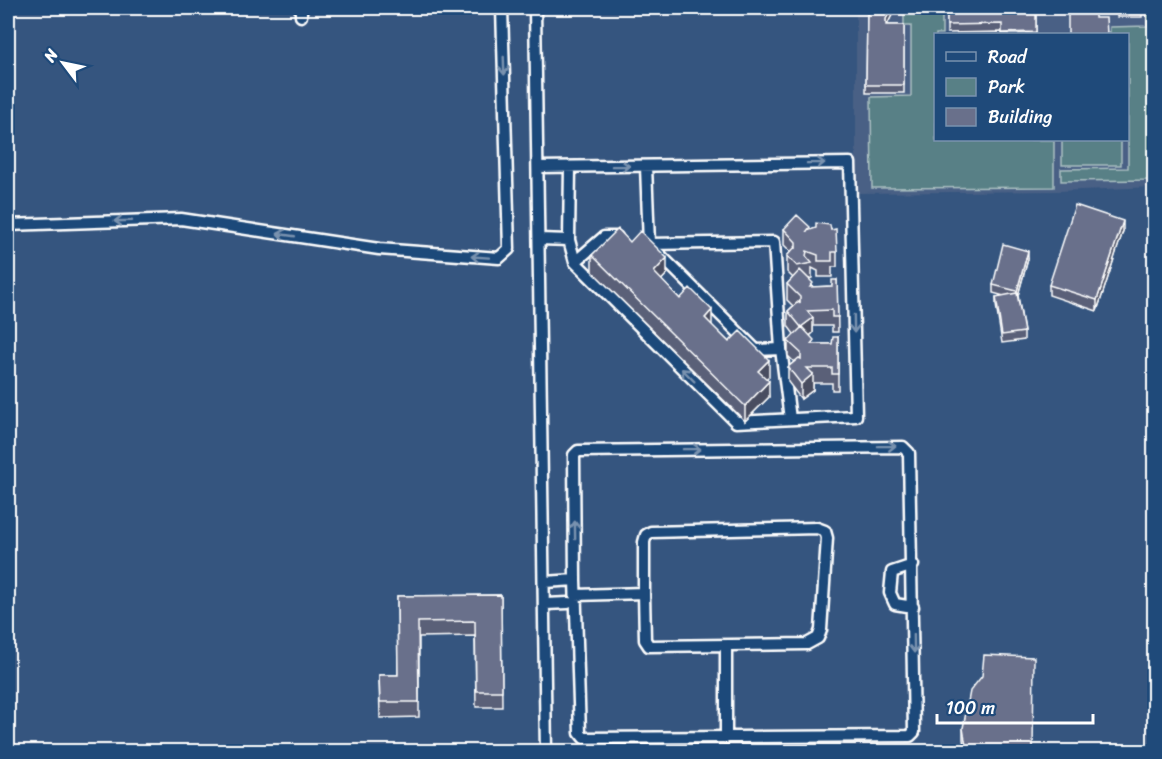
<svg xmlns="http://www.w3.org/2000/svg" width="1162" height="759" font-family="Sriracha,sans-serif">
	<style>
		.built { fill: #496085; fill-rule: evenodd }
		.green { fill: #588086; stroke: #acc0c2; stroke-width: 1.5 }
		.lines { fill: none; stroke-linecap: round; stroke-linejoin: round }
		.minor-casing { stroke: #fff; stroke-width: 15 }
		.minor { stroke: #1f4a7a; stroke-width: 10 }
		.wall { fill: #5a6078; stroke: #fff; stroke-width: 1.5 }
		.shaded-wall { fill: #4a4e61; stroke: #fff; stroke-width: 1.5 }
		.building { fill: #69708b; stroke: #fff; stroke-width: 1.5 }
		.oneway { stroke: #7992af }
	</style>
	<rect width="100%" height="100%" fill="#35557f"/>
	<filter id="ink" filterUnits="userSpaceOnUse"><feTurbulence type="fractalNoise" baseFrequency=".0167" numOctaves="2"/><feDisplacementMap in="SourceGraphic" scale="12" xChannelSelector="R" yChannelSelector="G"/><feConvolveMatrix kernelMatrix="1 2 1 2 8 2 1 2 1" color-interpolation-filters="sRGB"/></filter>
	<g filter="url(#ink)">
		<path class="built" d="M856 8H1154V187L1057 191 856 193ZM936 34H1128V140H936Z"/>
		<path class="green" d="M1147 8H1154V180L1061 181V169L1128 168V34H1110V27L1147 26Z
			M904 10H942V34H936V140H1054V187L872 188 871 97 911 96V26H904Z
			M1062 140H1121V165H1062Z"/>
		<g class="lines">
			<g class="minor-casing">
				<path id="minor" d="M301 8V16
					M535 8 546 752
					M646 166 649 244 756 350 781 349 790 419
					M538 167 850 163 856 416 736 422 575 262 569 240 539 239
					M8 225 181 219 379 249 499 258 509 249 502 8
					M569 240 570 167
					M649 244 774 242 781 349
					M575 262 604 237H617
					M913 565 892 572 890 593 895 604 913 607
					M545 582 575 580 574 455 578 451 903 447 909 453 914 732 910 736 584 738 580 733 575 580
					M576 595 644 593V542L646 535 651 532 817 528 825 531 827 538 821 630 818 638 807 644 649 646 645 640 644 593
					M546 604 568 603
					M726 646V738"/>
			</g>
			<use href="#minor" class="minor"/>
		</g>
		<path class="wall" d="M870 8H897L895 9 887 25H904V93H866L867 15Z
			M947 8 1036 11V34H1002V32L947 33Z
			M1117 8H1142V17H1117Z
			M784 229 831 230 837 252V267H832V277H818V271L812 268V278L809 279 813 287 832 286 837 280 838 332H832V326H813V333L810 336 814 344H832L838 337V390H832V383H813V390L801 399 788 382V367L794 362 788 356V341L794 334 788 326V311L793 306 787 300V284L793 278 787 272V256L791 252 784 245Z
			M1123 231 1097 311 1049 295V285Z
			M630 242 667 274 661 280 680 299 712 326 729 342 769 376 766 378 769 397 745 421 592 271V255Z
			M1028 259 1018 295 1024 332V340L1002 343 996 305V297L1004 296 993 293V285Z
			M501 595 502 707H476L475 636 419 637V717L380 718 379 675H398L397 596Z
			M963 728 1033 752H965L963 739Z"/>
		<path class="shaded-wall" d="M892 8H897L895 9 886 27V33V19Z
			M1123 221V231L1097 311V300Z
			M1028 251V259L1017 299V291Z
			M667 258V274L654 288V272Z
			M712 310V326L705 318Z
			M813 318V333L801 343V327Z
			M769 360V376L758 386V371Z
			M813 374V390L801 399V384Z
			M769 381V397L745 421V406Z"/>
		<path class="building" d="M870 8H892L886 19V25H904V85H866L867 15Z
			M947 8H1029V11H1036V32L1002 33V24L947 25Z
			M1068 8H1088V13H1095V18H1106L1107 34H1068Z
			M1117 8H1142V9H1117Z
			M1075 205 1123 221 1097 300 1049 285Z
			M797 215 810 227 807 231 816 228V223L830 225 831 230 836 229 837 252H832V261H818V255L807 251 806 256 812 263 797 266 787 256 795 247 796 248V242L784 229Z
			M618 229 630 242 640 231 667 258 654 272 680 299 690 288 712 310 705 318 729 342 740 331 769 360 758 371 769 381 745 406 592 255Z
			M1003 244 1028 251 1017 291 993 285Z
			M800 270 813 283 810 287 832 286V280H837L838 317H832V310L807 311 813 318 801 327 788 311 799 301 800 303V297L787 284Z
			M1017 293 1024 332 1002 335 996 297Z
			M802 327 814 340 811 344H832L833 337H838V374H832V368H807L813 374 801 384 788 367 799 358 801 359V353L788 341Z
			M501 595 502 691H476L475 621 418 622 419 702H380L379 675H398L397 596Z
			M984 655 1034 657 1033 752H967L963 728 970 691 982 676Z"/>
		<defs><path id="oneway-shaft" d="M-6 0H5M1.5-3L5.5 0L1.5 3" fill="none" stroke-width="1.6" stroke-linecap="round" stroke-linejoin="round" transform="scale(1.5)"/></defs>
		<g class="oneway">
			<use href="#oneway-shaft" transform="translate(504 66) rotate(88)"/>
			<use href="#oneway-shaft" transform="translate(816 163) rotate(-1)"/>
			<use href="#oneway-shaft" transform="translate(621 166) rotate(-1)"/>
			<use href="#oneway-shaft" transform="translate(123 221) rotate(178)"/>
			<use href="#oneway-shaft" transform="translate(286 235) rotate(-172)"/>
			<use href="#oneway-shaft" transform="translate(480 257) rotate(-176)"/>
			<use href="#oneway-shaft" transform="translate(854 324) rotate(89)"/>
			<use href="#oneway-shaft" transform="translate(688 375) rotate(-135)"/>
			<use href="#oneway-shaft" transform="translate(887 446) rotate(-1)"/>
			<use href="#oneway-shaft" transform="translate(692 449) rotate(-1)"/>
			<use href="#oneway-shaft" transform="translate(575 530) rotate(-91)"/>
			<use href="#oneway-shaft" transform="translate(914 644) rotate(89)"/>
		</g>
	</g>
	<rect width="1162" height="759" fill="none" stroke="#1f4a7a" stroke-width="30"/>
	<rect x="15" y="15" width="1132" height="729" fill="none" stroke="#fff" stroke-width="2" filter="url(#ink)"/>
	<rect x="934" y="33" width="195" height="108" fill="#1f4a7a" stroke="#7992af" stroke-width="1.5"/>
	<rect x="946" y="52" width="30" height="9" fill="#1f4a7a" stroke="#7992af" stroke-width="1.5"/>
	<text x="988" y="63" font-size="18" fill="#ffffff">Road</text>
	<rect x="946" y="78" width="30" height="18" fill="#588086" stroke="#7992af" stroke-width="1.5"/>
	<text x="988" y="93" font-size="18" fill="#ffffff">Park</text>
	<rect x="946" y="108" width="30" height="18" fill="#69708b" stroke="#7992af" stroke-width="1.5"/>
	<text x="988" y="123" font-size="18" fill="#ffffff">Building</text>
	<g transform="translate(63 63) rotate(302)" stroke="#1f4a7a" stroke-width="4.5" paint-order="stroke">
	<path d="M0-4.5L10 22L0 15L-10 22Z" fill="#ffffff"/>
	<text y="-9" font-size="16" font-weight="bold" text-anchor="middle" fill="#ffffff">N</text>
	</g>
	<path d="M937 714v9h156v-9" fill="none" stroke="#ffffff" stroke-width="3"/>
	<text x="946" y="714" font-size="18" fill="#ffffff" stroke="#1f4a7a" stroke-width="4.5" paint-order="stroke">100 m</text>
</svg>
